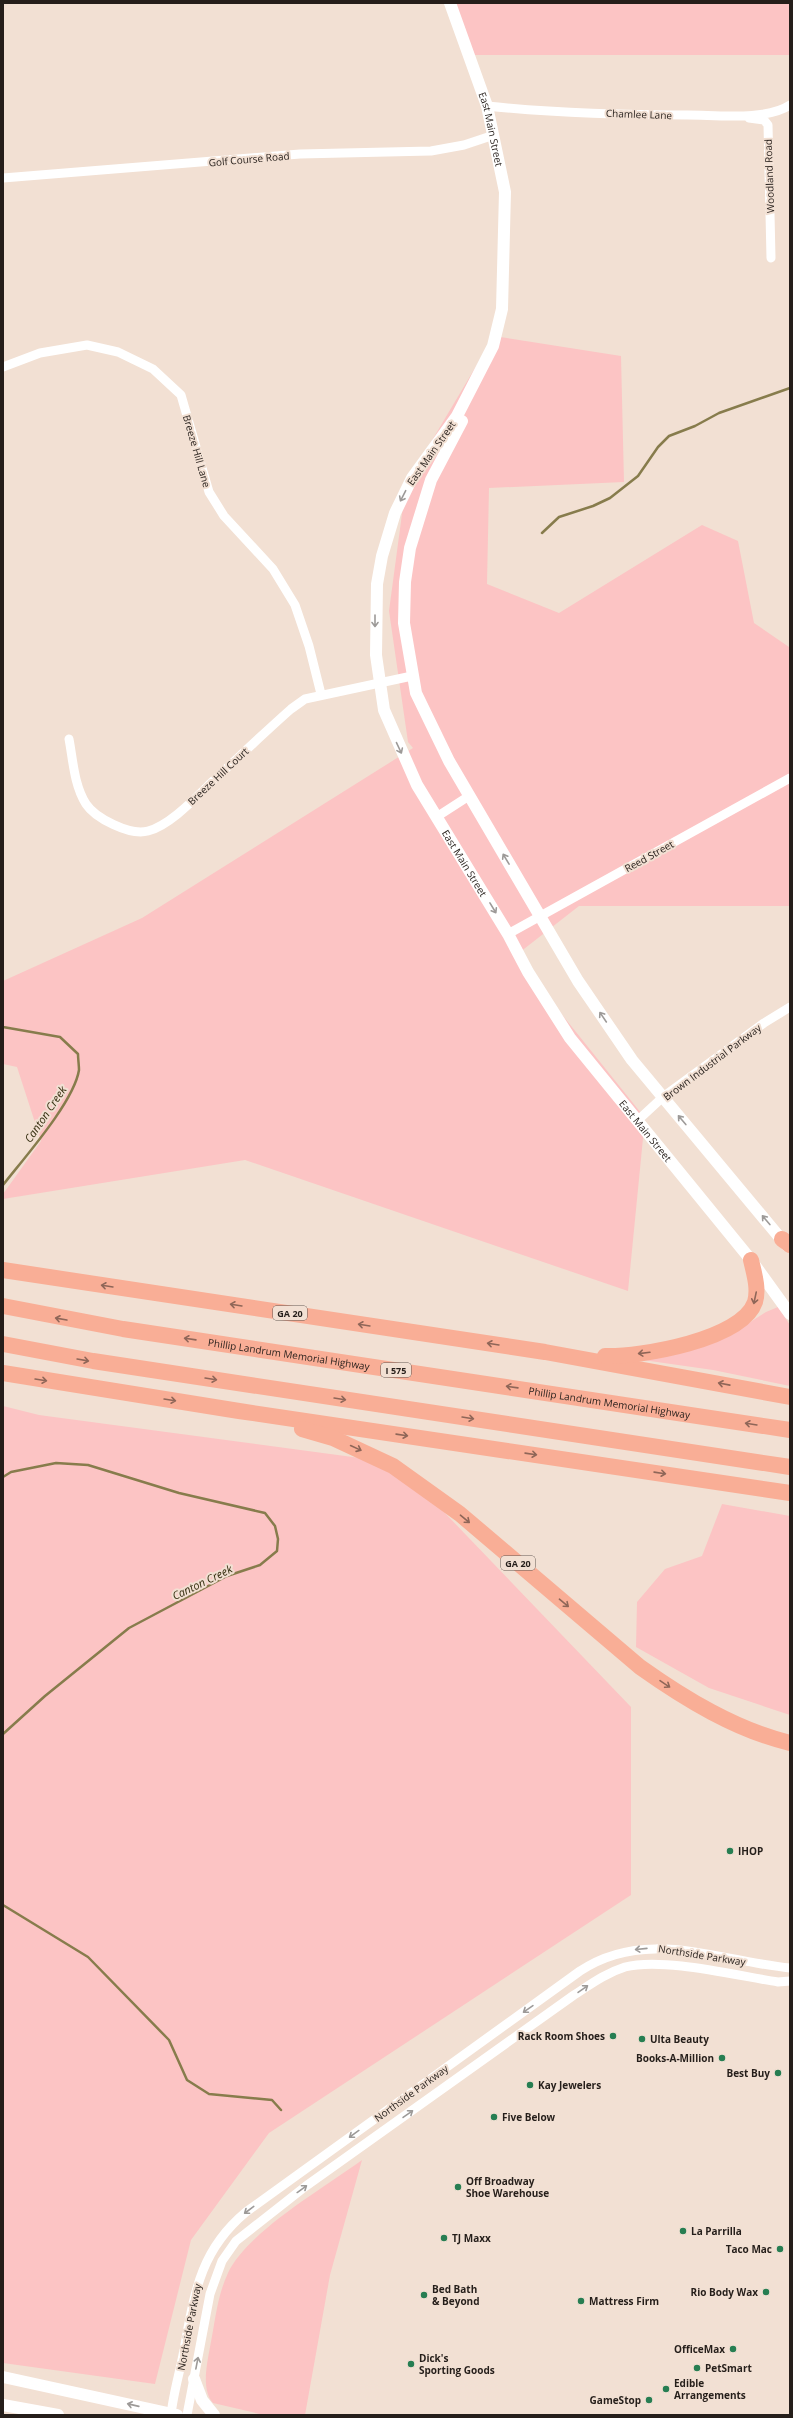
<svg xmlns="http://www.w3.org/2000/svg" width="793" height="2418" font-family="'Open Sans',sans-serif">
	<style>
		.green { fill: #fcc4c4 }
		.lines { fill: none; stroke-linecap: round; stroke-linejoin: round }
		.stream { stroke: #877c4c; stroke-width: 2.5 }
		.street { stroke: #fff; stroke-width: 9 }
		.secondary { stroke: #fff; stroke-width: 12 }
		.highway { stroke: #f9ae96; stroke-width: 16 }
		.oneway { stroke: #9d9a98 }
		.oneway2 { stroke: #8f6658 }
		.poi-dot { fill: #277e52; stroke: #f2e0d3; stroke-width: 1.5 }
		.labels { text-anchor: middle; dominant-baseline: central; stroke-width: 4; stroke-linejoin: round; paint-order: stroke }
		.shield { fill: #f2e0d3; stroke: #625852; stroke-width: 1 }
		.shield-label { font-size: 9px; font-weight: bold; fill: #251e1a }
		.street-label { font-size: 10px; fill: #251e1a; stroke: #f2e0d3 }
		.poi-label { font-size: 10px; font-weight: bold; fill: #251e1a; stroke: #f2e0d3; text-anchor: start }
		.water-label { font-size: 11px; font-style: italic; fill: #332d0e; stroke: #f2e0d3 }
	</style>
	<rect width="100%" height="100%" fill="#f2e0d3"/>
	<path class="green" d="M449 3H790V55H466Z
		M494 336 621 356 624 482 489 488 487 584 559 613 702 525 738 541 754 623 789 647 790 906H579L515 956 645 1118 628 1291 245 1160 3 1199V1194L41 1141 17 1067 3 1064V981L142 918 413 748 408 742 389 611 406 484Z
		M778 1307 790 1325V1386L713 1370 643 1360 741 1328 766 1312Z
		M3 1406 39 1415 397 1463 631 1707V1895L269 2133 191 2240 155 2384 3 2363Z
		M722 1504 790 1516V1715L709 1688 636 1647 637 1602 665 1569 702 1556Z
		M362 2160 330 2275 305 2415H264L213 2403C201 2389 207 2364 210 2347 215 2323 217 2296 228 2273 247 2232 324 2188 362 2160Z"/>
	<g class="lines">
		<path class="stream" d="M542 533 559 517 593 506 610 498 638 476 658 447 669 436 695 426 719 413 790 388
			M3 1027 60 1037 78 1054C78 1059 79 1065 79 1070 74 1102 24 1158 3 1185
			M3 1477 11 1472 56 1463 88 1465 179 1493 265 1513 275 1526 278 1539 277 1551 260 1565 227 1576 129 1628 45 1696 3 1734
			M3 1905 88 1957 169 2040 187 2080 209 2094 272 2100 281 2110"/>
		<path class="street" d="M487 106C554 113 621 115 688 115 717 115 766 121 790 105
			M749 118 764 120 768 125 771 258
			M3 178 300 154 431 151 464 145 494 135
			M3 367 40 353 87 345 118 352 153 369 181 395 209 492 224 516 273 569 295 605 309 646 321 694
			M69 739C73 760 74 785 86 804 95 818 130 836 148 831 171 825 197 796 215 779 240 756 265 732 291 709L305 699 412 676
			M438 816 469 796
			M508 934 790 778
			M637 1121 663 1097 764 1023 790 1007
			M171 2415C173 2395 179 2375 183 2355 194 2297 198 2252 246 2212L580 1971C646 1927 718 1961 790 1968
			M187 2415 210 2294 222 2261 236 2241 306 2186 574 1995C591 1984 606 1973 625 1967 663 1957 738 1976 778 1982L790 1981"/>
		<g class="secondary">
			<path id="s1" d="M450 3 487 106 505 192 502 309 493 346 457 416 412 478 395 513 382 556 377 584 376 655 384 710 417 785 508 934 528 972 570 1038 751 1260 790 1314"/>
			<path d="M462 421 431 480 410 548 405 582 404 623 416 693 449 761 578 981 632 1060 786 1245"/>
			<path d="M3 2377 177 2415"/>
			<path d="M194 2379 202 2400 214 2415"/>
			<path d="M3 2405 58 2415"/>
		</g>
		<g class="highway">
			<path d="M782 1239 790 1245"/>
			<path d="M3 1270 545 1352 790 1397"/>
			<path id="s2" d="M3 1306 123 1329 790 1430"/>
			<path d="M3 1344 93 1361 790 1467"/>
			<path d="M605 1356C640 1357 742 1340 755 1302 759 1289 754 1273 751 1260"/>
			<path d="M3 1373 239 1411 790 1493"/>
			<path d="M302 1429 333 1438 393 1466 460 1514 640 1667C685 1699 736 1730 790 1743"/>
		</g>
	</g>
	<defs><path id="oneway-shaft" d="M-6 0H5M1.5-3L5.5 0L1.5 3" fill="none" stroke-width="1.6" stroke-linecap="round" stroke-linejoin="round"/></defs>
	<g class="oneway">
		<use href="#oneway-shaft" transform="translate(403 496) rotate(117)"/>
		<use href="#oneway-shaft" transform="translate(375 621) rotate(90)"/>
		<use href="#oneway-shaft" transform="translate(399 748) rotate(65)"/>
		<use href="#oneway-shaft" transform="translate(506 859) rotate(-121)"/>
		<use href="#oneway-shaft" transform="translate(493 908) rotate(59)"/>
		<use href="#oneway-shaft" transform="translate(603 1017) rotate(-124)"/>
		<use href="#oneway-shaft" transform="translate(682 1120) rotate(-130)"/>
		<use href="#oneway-shaft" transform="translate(766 1220) rotate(-130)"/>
		<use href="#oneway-shaft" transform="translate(641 1949) rotate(174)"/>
		<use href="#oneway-shaft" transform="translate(583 1989) rotate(-35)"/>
		<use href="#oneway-shaft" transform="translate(528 2009) rotate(145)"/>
		<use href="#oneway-shaft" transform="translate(408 2114) rotate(-35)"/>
		<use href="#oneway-shaft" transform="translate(354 2134) rotate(144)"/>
		<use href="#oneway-shaft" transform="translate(302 2189) rotate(-36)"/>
		<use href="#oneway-shaft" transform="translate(249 2210) rotate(143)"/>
		<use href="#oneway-shaft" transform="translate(197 2363) rotate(-79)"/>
		<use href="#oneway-shaft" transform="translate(133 2405) rotate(-167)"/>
	</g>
	<g class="oneway2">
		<use href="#oneway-shaft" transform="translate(107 1286) rotate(-171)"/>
		<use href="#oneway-shaft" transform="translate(755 1298) rotate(102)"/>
		<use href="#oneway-shaft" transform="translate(236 1305) rotate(-171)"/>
		<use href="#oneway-shaft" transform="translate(61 1319) rotate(-170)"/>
		<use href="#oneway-shaft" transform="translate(364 1325) rotate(-171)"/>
		<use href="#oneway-shaft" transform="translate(190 1339) rotate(-172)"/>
		<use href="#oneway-shaft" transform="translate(493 1344) rotate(-171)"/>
		<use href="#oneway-shaft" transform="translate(644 1353) rotate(173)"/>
		<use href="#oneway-shaft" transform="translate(83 1360) rotate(10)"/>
		<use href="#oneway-shaft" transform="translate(211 1379) rotate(9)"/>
		<use href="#oneway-shaft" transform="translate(41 1380) rotate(9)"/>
		<use href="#oneway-shaft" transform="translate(724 1384) rotate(-169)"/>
		<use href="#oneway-shaft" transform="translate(512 1387) rotate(-172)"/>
		<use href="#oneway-shaft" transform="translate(340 1399) rotate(9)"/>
		<use href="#oneway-shaft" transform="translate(170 1400) rotate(9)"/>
		<use href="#oneway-shaft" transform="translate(468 1418) rotate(9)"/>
		<use href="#oneway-shaft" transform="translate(751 1424) rotate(-171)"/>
		<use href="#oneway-shaft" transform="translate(402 1435) rotate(8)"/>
		<use href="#oneway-shaft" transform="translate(356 1448) rotate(25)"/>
		<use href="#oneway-shaft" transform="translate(531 1454) rotate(8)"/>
		<use href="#oneway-shaft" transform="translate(660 1473) rotate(8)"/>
		<use href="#oneway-shaft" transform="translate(465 1519) rotate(40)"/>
		<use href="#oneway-shaft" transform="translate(564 1603) rotate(40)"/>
		<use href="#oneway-shaft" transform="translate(665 1684) rotate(34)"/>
	</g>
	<g class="poi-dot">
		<circle cx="730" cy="1851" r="4"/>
		<circle cx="613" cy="2036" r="4"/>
		<circle cx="642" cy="2039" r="4"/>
		<circle cx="722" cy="2058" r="4"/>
		<circle cx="778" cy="2073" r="4"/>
		<circle cx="530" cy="2085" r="4"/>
		<circle cx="494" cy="2117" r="4"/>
		<circle cx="458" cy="2187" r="4"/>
		<circle cx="683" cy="2231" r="4"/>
		<circle cx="444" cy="2238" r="4"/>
		<circle cx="780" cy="2249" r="4"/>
		<circle cx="766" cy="2292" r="4"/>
		<circle cx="424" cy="2295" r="4"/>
		<circle cx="581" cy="2301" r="4"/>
		<circle cx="733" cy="2349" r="4"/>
		<circle cx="411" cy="2364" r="4"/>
		<circle cx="697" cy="2368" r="4"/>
		<circle cx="666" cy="2389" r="4"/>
		<circle cx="649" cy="2400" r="4"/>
	</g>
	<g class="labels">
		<g class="shield">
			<rect x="273" y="1306" width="34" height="14" rx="3"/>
			<rect x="381" y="1363" width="30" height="14" rx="3"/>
			<rect x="501" y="1556" width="34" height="14" rx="3"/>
		</g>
		<g class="shield-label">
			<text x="290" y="1313">GA 20</text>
			<text x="396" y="1370">I 575</text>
			<text x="518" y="1563">GA 20</text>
		</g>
		<g class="street-label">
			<text transform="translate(639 114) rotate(2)">Chamlee Lane</text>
			<text stroke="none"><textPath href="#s1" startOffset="133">East Main Street</textPath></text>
			<text transform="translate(249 159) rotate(-5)">Golf Course Road</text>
			<text transform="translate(769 176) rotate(-92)">Woodland Road</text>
			<text transform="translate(197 451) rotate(74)">Breeze Hill Lane</text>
			<text transform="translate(431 453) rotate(-55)">East Main Street</text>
			<text transform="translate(218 776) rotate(-43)">Breeze Hill Court</text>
			<text transform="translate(649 856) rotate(-29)">Reed Street</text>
			<text stroke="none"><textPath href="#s1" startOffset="920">East Main Street</textPath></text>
			<text transform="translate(712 1062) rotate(-37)">Brown Industrial Parkway</text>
			<text stroke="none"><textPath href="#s1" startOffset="1244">East Main Street</textPath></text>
			<text stroke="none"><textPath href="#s2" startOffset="290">Phillip Landrum Memorial Highway</textPath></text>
			<text stroke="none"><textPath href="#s2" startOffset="614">Phillip Landrum Memorial Highway</textPath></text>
			<text transform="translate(702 1955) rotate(9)">Northside Parkway</text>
			<text transform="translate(411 2093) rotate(-36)">Northside Parkway</text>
			<text transform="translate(189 2327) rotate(-79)">Northside Parkway</text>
		</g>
		<g class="poi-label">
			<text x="738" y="1851">IHOP</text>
			<text x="605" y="2036" text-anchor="end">Rack Room Shoes</text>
			<text x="650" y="2039">Ulta Beauty</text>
			<text x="714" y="2058" text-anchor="end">Books-A-Million</text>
			<text x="770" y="2073" text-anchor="end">Best Buy</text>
			<text x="538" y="2085">Kay Jewelers</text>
			<text x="502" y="2117">Five Below</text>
			<text x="466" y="2181">Off Broadway<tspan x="466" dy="12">Shoe Warehouse</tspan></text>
			<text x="691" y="2231">La Parrilla</text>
			<text x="452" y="2238">TJ Maxx</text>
			<text x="772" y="2249" text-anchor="end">Taco Mac</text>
			<text x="432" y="2289">Bed Bath<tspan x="432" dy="12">&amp; Beyond</tspan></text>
			<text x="758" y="2292" text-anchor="end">Rio Body Wax</text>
			<text x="589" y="2301">Mattress Firm</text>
			<text x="725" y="2349" text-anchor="end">OfficeMax</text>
			<text x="419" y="2358">Dick's<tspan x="419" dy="12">Sporting Goods</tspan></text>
			<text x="705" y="2368">PetSmart</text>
			<text x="674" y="2383">Edible<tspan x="674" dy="12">Arrangements</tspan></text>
			<text x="641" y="2400" text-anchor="end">GameStop</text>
		</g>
		<g class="water-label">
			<text transform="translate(45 1114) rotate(-56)">Canton Creek</text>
			<text transform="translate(202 1582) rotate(-26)">Canton Creek</text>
		</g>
	</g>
	<rect width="793" height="2418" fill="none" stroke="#251e1a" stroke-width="8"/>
</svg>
